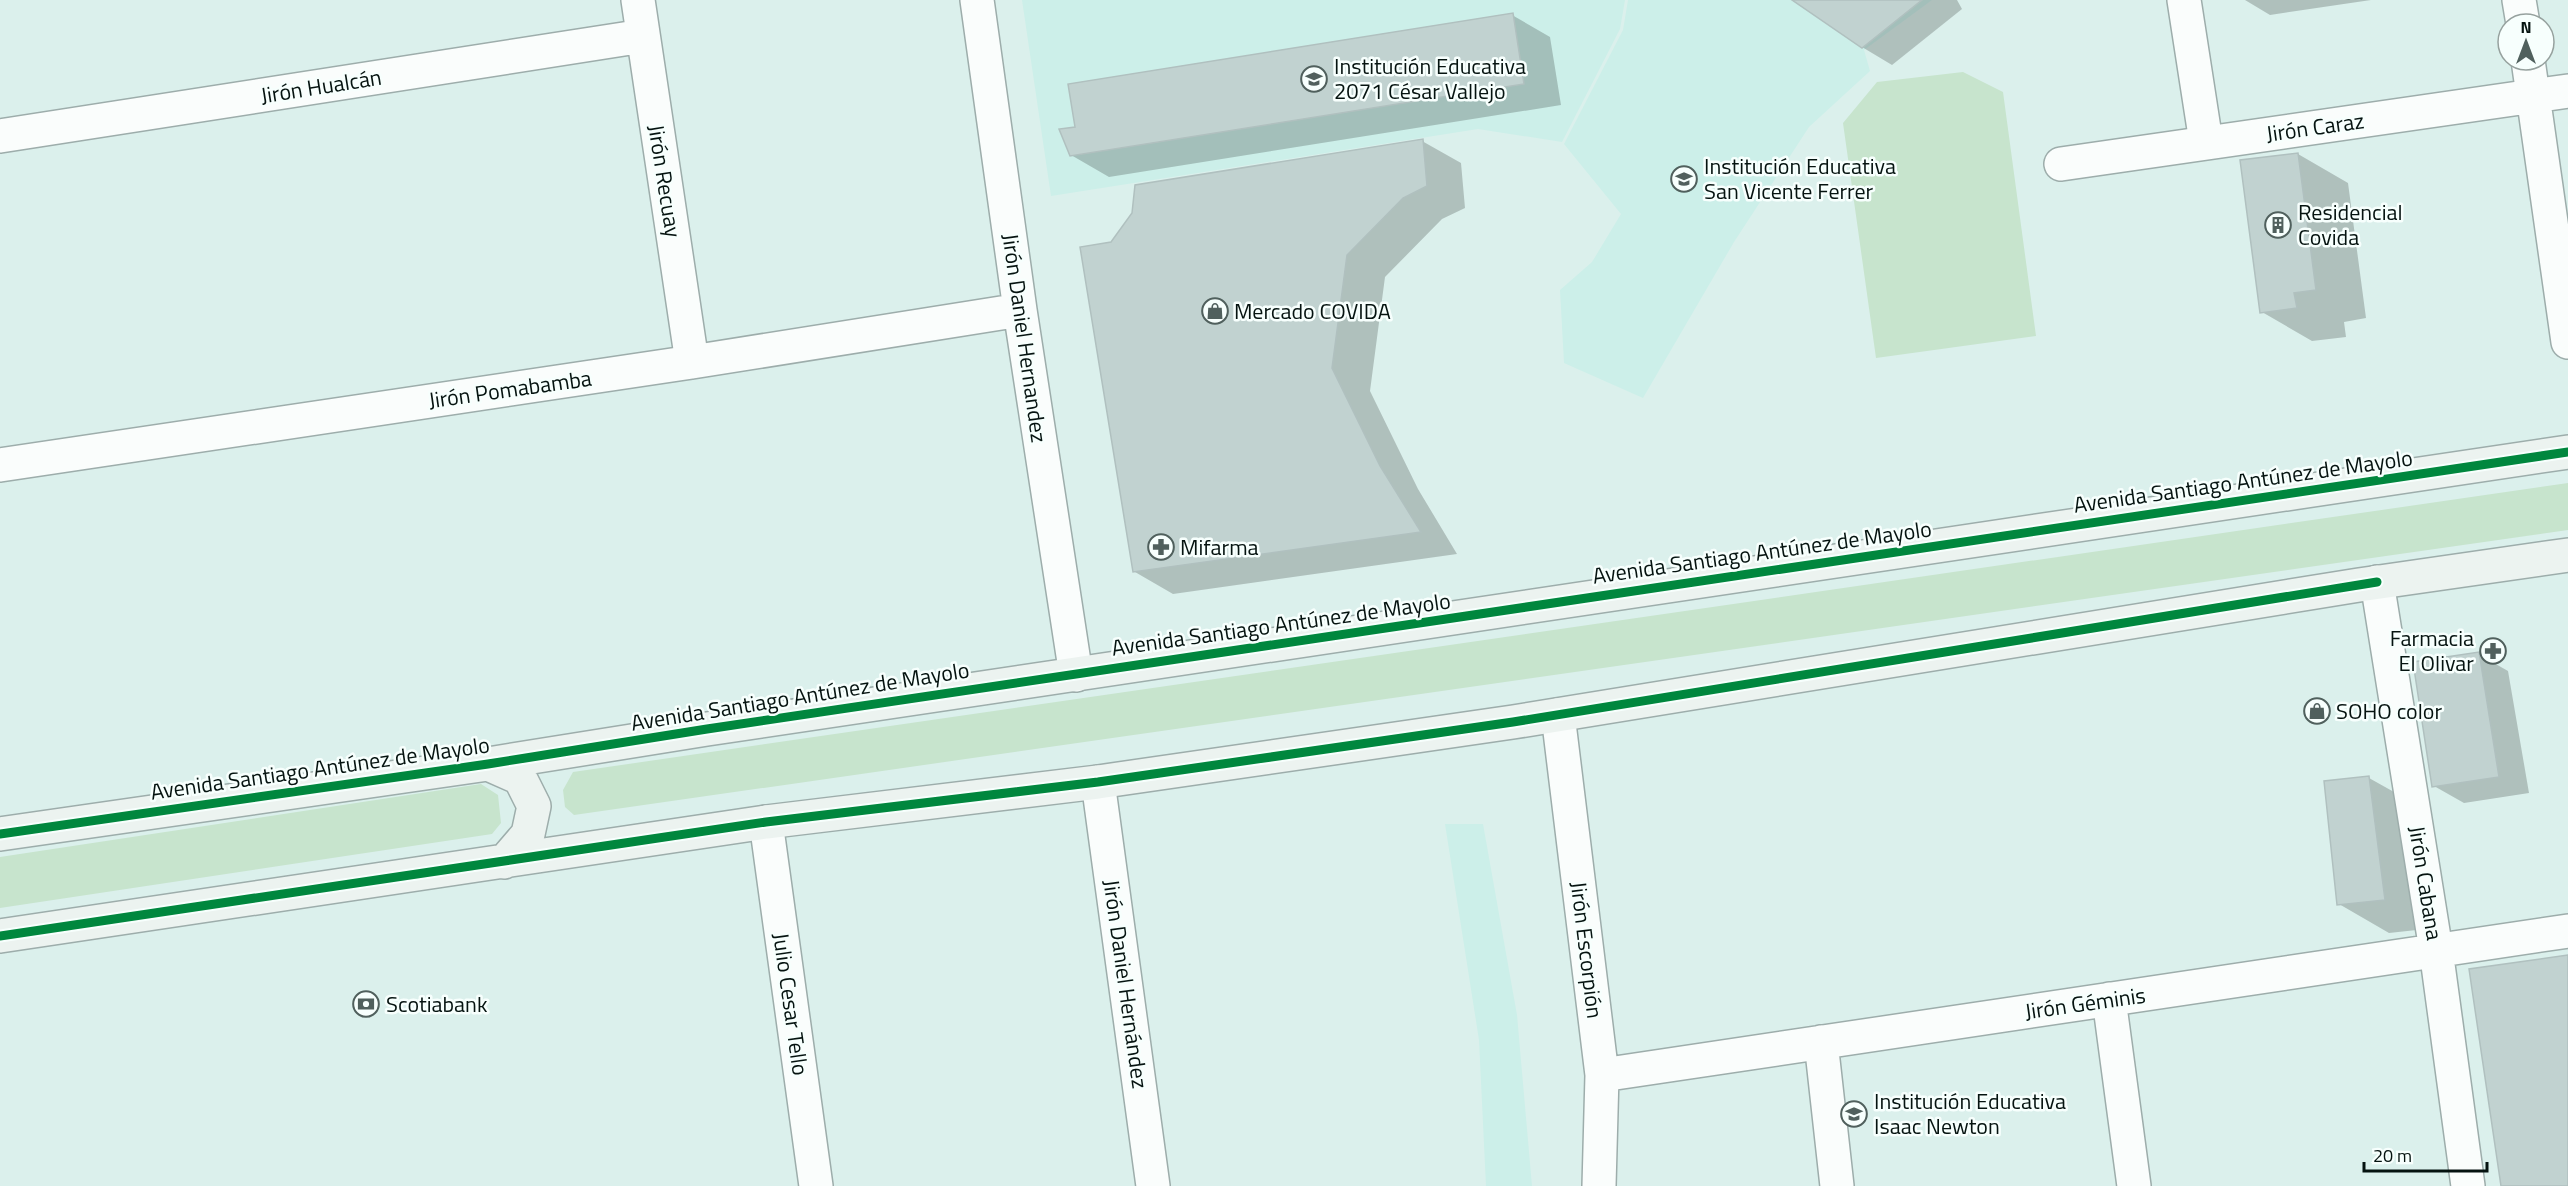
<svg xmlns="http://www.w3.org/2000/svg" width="2568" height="1186" font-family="'Titillium Web',sans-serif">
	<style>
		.built { fill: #ccefe9 }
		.green { fill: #c7e4cd }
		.shadow { fill: #0003 }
		.building { fill: #c1d2d0; stroke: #b0c0bf; stroke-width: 1.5 }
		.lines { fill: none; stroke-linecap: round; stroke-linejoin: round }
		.minor-casing { stroke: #9dadab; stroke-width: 36 }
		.secondary-casing { stroke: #9dadab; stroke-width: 36 }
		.minor { stroke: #fafdfc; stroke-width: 33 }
		.secondary { stroke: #ecf3f0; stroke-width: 33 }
		.cycleway-casing { stroke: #f7fffd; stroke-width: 13 }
		.cycleway { stroke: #00873e; stroke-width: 9 }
		.labels { text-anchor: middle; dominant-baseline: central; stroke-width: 5; stroke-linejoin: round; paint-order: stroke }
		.poi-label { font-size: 22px; fill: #051310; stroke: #f7fffd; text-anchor: start }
		.street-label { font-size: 22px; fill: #051310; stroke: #f7fffd }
	</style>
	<rect width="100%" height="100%" fill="#dbf0ec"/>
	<path class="built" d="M1022 0H1625L1620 29 1562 142 1478 129 1051 196Z
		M1628 0H1932L1864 50 1870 71 1809 127 1734 242 1643 398 1564 363 1560 290 1592 262 1621 214 1564 144 1623 30Z
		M1445 824H1483L1517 1015 1532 1186H1486L1479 1040Z"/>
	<path class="green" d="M1963 72 2003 92 2036 336 1876 358 1843 123 1877 82Z
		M2568 483V530L574 815 565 807 563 790 573 772Z
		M481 784 498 795 501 823 492 834 0 908V857Z"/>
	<path class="shadow" d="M1795 0H1957L1962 9 1892 65 1862 47Z
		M2245 0H2371L2270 15Z
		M1512 15 1550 37 1561 105 1109 177 1071 155Z
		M1422 141 1461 163 1465 208 1442 219 1385 277 1370 391 1418 489 1457 554 1173 594 1135 572 1112 243Z
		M2298 154 2348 183 2366 318 2344 322 2346 337 2312 341 2262 312Z
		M2478 654 2508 671 2529 793 2464 803 2434 786Z
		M2369 778 2419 806 2435 928 2389 933 2339 904Z"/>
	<path class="building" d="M1792 0H1922L1862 48Z
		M1513 13 1524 84 1070 156 1059 129 1075 127 1068 84Z
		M1423 139 1427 186 1403 198 1347 255 1332 368 1380 466 1421 532 1133 572 1080 247 1111 242 1132 213 1135 185Z
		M2298 153 2316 290 2294 293 2297 308 2260 313 2240 160Z
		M2479 652 2499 777 2432 787 2413 662Z
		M2369 776 2385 900 2337 905 2324 781Z
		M2568 955V1186H2501L2469 969Z"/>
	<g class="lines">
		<g class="minor-casing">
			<path id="minor" d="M638 0 692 362
				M977 0 1020 310 1076 675
				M2184 0 2206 142
				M2519 0 2523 24
				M2528 60 2568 342
				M0 136 643 36
				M2061 164 2568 91
				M0 465 692 362 1020 310
				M2377 582 2436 950 2468 1186
				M1558 715 1602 1075 1599 1186
				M1098 782 1153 1186
				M766 822 816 1186
				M2109 999 2134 1186
				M1821 1042 1837 1186
				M1602 1075 2568 931"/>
		</g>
		<g class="secondary-casing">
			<path id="secondary" d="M488 764 520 778 534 806 528 834 504 862
				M0 834 488 764 707 729 2568 452
				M0 936 766 822 1098 782 1513 722 2359 585 2568 555"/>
		</g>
		<use href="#minor" class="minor"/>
		<use href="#secondary" class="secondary"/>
		<g class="cycleway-casing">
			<path id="cycleway" d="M0 834 488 764 707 729 2568 452
				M0 936 766 822 1098 782 1513 722 2377 582"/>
		</g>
		<use href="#cycleway" class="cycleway"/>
	</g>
	<defs>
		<g id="school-ring" transform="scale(1.35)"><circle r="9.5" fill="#f7fffd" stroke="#50605d" stroke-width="1.5"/><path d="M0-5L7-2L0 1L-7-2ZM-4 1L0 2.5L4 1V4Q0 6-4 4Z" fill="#50605d"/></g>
		<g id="building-ring" transform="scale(1.35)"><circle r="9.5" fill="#f7fffd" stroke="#50605d" stroke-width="1.5"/><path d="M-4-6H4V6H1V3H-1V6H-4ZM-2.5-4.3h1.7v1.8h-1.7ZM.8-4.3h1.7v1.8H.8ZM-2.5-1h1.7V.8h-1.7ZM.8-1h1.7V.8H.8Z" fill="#50605d"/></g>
		<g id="shop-ring" transform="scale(1.35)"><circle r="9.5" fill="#f7fffd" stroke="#50605d" stroke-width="1.5"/><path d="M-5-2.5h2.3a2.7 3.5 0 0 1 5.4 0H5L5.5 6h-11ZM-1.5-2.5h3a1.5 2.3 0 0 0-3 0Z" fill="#50605d"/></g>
		<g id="pharmacy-ring" transform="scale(1.35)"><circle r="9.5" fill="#f7fffd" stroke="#50605d" stroke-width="1.5"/><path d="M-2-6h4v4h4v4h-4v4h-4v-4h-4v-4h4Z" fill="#50605d"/></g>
		<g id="bank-ring" transform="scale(1.35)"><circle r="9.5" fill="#f7fffd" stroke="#50605d" stroke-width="1.5"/><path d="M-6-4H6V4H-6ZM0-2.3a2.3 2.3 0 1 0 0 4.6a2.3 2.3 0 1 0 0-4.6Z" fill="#50605d"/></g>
	</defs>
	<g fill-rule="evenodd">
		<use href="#school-ring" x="1314" y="79"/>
		<use href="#school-ring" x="1684" y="179"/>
		<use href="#building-ring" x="2278" y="225"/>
		<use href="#shop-ring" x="1215" y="311"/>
		<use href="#pharmacy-ring" x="1161" y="547"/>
		<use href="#pharmacy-ring" x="2493" y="651"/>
		<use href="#shop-ring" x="2317" y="711"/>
		<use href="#bank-ring" x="366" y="1004"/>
		<use href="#school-ring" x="1854" y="1114"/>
	</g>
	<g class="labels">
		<g class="poi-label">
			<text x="1334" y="66">Institución Educativa<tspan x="1334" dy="25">2071 César Vallejo</tspan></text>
			<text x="1704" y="166">Institución Educativa<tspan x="1704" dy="25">San Vicente Ferrer</tspan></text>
			<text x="2298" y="212">Residencial<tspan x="2298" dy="25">Covida</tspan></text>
			<text x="1234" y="311">Mercado COVIDA</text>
			<text x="1180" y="547">Mifarma</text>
			<text x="2474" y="638" text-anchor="end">Farmacia<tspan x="2474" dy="25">El Olivar</tspan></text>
			<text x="2336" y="711">SOHO color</text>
			<text x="386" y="1004">Scotiabank</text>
			<text x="1874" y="1101">Institución Educativa<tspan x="1874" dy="25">Isaac Newton</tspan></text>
		</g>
		<g class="street-label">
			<text transform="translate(321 86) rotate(-9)">Jirón Hualcán</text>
			<text transform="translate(2315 127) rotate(-8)">Jirón Caraz</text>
			<text transform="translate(665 181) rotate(81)">Jirón Recuay</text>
			<text transform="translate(1025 338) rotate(82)">Jirón Daniel Hernandez</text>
			<text transform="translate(510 389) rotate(-8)">Jirón Pomabamba</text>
			<text transform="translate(2243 481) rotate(-8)">Avenida Santiago Antúnez de Mayolo</text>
			<text transform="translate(1762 552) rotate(-8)">Avenida Santiago Antúnez de Mayolo</text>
			<text transform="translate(1281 624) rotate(-8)">Avenida Santiago Antúnez de Mayolo</text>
			<text transform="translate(800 696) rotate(-9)">Avenida Santiago Antúnez de Mayolo</text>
			<text transform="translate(320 768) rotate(-8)">Avenida Santiago Antúnez de Mayolo</text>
			<text transform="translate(2426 883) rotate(81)">Jirón Cabana</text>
			<text transform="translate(1587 950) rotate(83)">Jirón Escorpión</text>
			<text transform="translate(1126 984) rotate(82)">Jirón Daniel Hernández</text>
			<text transform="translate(2085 1003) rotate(-8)">Jirón Géminis</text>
			<text transform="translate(791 1004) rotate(82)">Julio Cesar Tello</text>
		</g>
	</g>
	<g transform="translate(2526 42)"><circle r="28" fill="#f7fffd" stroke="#96a19e" stroke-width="1.5"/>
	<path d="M0-4.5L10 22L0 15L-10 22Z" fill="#50605d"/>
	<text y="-9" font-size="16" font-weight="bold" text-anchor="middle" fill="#051310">N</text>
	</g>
	<path d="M2364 1162v9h123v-9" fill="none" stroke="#051310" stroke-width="3"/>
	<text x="2373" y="1162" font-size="18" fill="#051310" stroke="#f7fffd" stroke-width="4.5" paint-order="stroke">20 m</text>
</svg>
